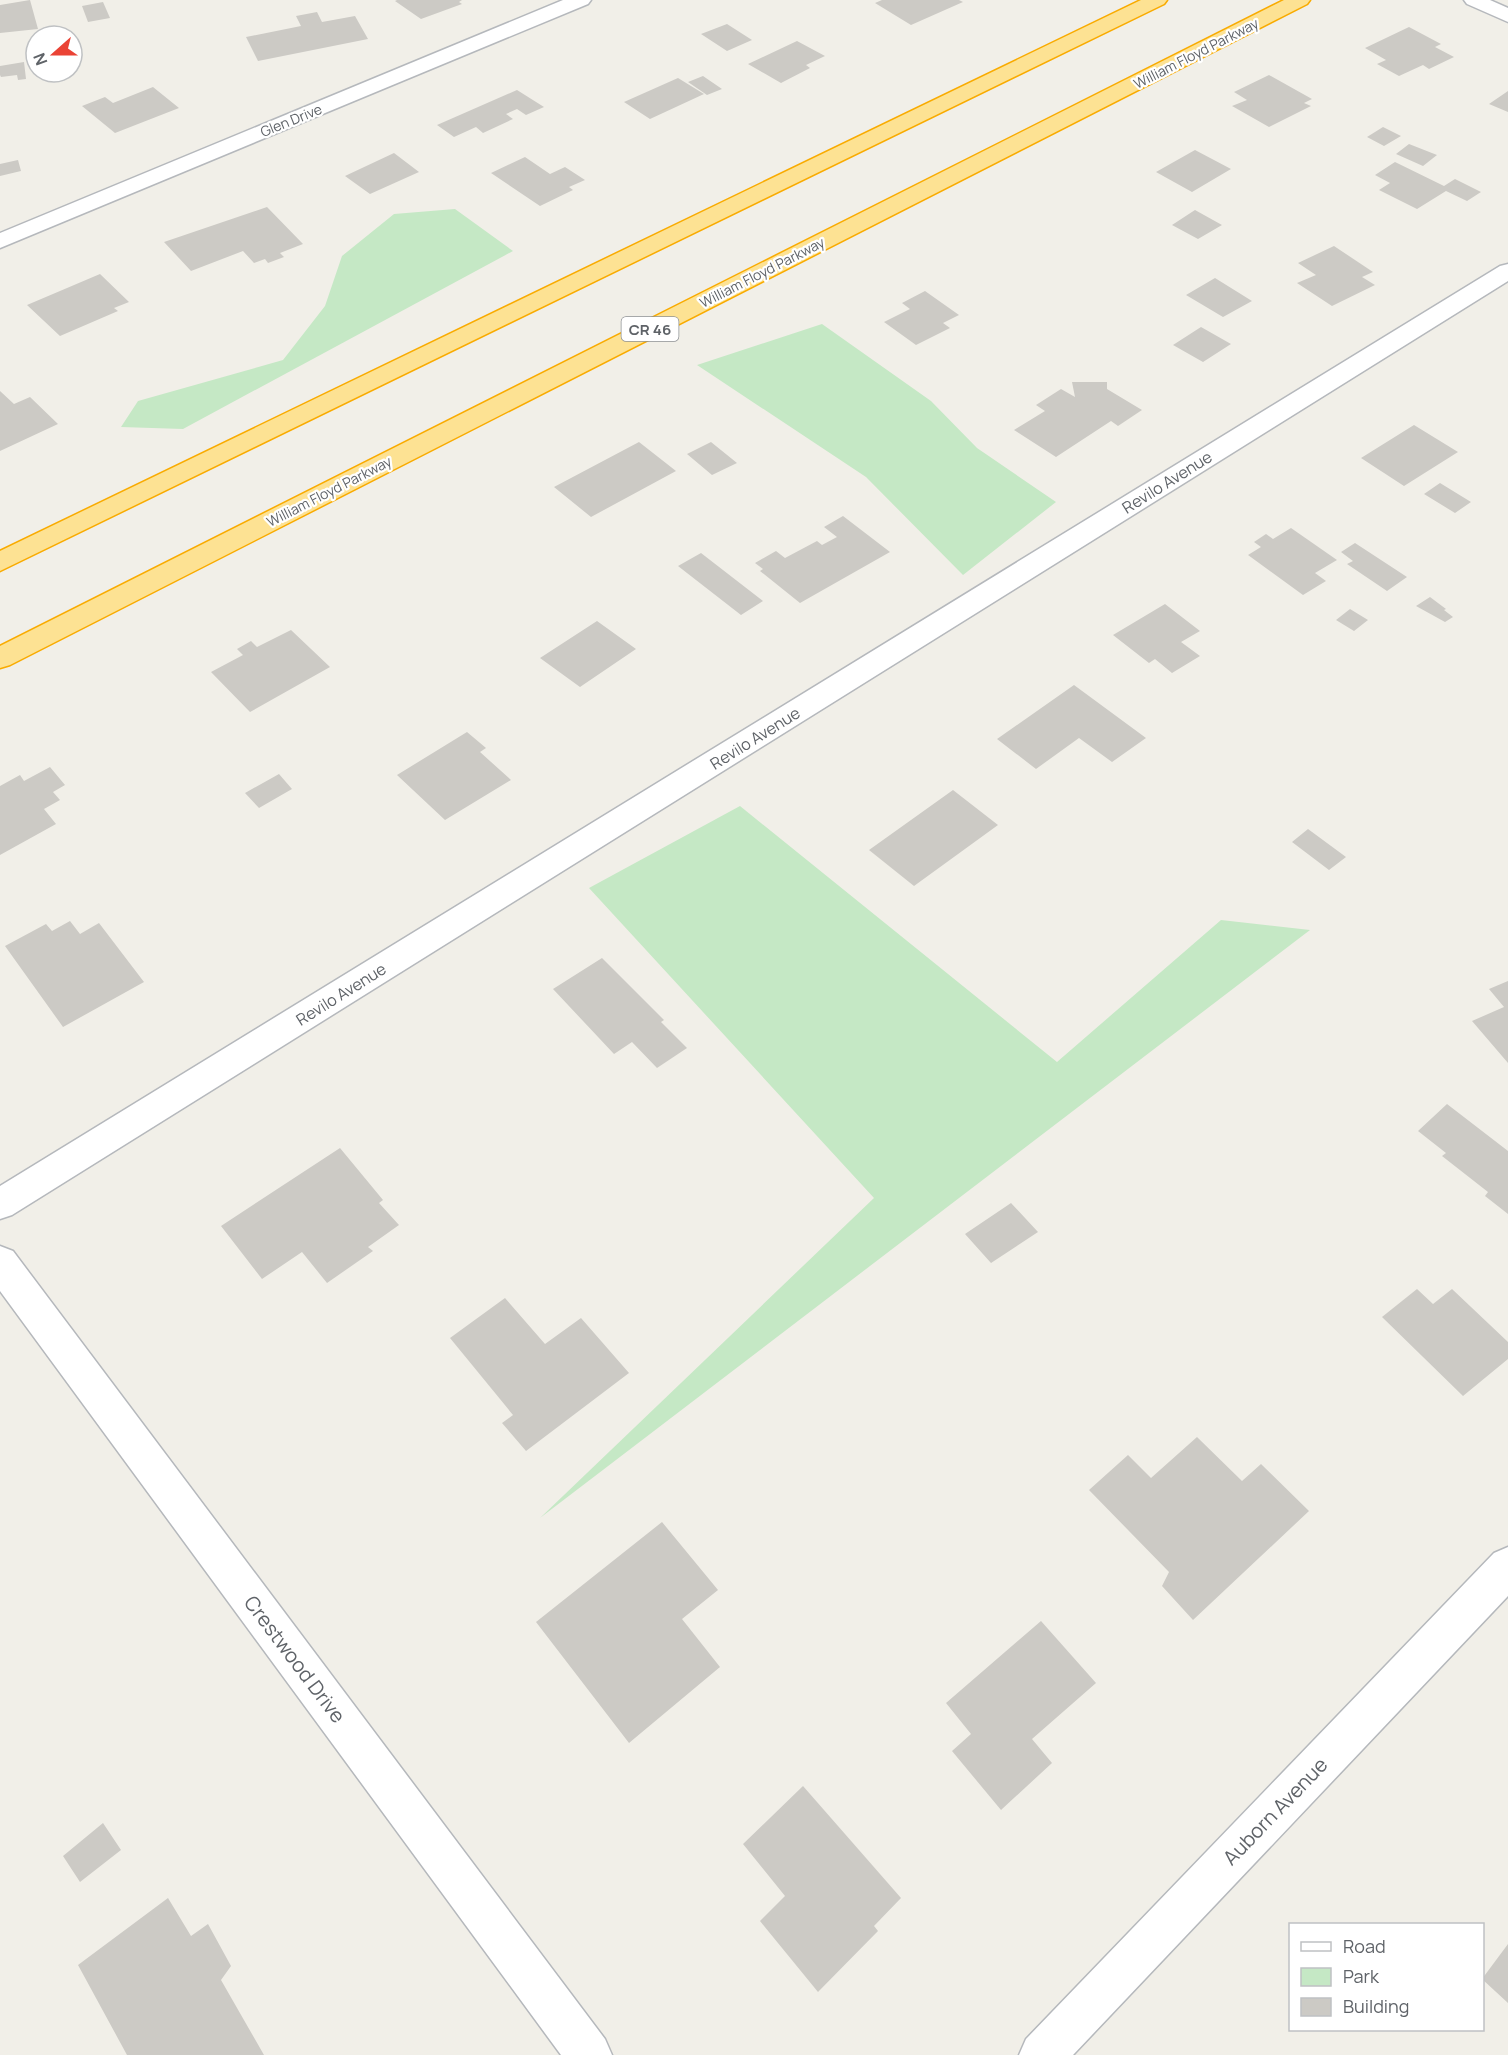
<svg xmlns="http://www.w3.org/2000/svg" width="1508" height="2055" font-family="Manrope,sans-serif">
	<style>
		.green { fill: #c5e8c5 }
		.building { fill: #cccac5 }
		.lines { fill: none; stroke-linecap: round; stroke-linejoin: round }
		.street-casing { stroke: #b5b8bc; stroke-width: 3 }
		.highway-casing { stroke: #f9ab00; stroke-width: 3 }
		.street { fill: #fff; fill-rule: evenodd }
		.highway { fill: #fde293; fill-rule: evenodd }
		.labels { text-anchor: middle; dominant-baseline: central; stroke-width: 4.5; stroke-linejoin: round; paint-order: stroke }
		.far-street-label { font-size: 14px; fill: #5f6368; stroke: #fff }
		.shield { fill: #fff; stroke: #8f9295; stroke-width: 1.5 }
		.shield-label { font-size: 15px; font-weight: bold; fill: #5f6368 }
		.street-label { font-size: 16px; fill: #5f6368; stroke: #fff }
		.near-street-label { font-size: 20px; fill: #5f6368; stroke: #fff }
	</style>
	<rect width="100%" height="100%" fill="#f1efe8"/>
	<path class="green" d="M455 209 513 251 183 429 121 427 138 401 283 360 325 306 342 256 394 214Z
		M822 324 931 401 977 448 1056 502 963 575 866 477 697 365Z
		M740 806 1057 1062 1221 920 1310 930 540 1518 874 1198 589 888Z"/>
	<path class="building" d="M30 0 38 29 0 33V5Z
		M397 0H462L459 2 462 4 421 19 395 1Z
		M882 0H959L963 2 911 25 875 3Z
		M103 2 110 18 88 22 82 6Z
		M317 12 322 22 355 16 368 39 258 61 246 37 301 26 296 16Z
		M727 24 752 40 727 51 701 34Z
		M1409 27 1441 44 1435 47 1454 57 1429 69 1423 65 1399 76 1377 64 1386 60 1365 48Z
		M797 41 825 56 806 65 810 68 781 83 748 64Z
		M24 62 26 79 18 80 17 75 1 77 0 75V66Z
		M1269 75 1312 99 1304 103 1311 106 1269 127 1232 106 1247 100 1234 92Z
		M703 76 722 89 707 95 688 82Z
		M678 78 704 94 650 119 624 102Z
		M153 87 179 108 115 133 82 106 105 97 113 103Z
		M517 90 544 107 526 115 517 109 506 114 513 119 483 133 476 127 454 137 437 125Z
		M1508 91V112L1489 104Z
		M1383 127 1401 136 1384 146 1367 137Z
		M1409 144 1437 155 1423 166 1396 154Z
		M1195 150 1231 169 1192 192 1156 172Z
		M394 153 419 172 370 194 345 176Z
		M525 157 550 174 565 167 585 180 569 187 573 190 540 206 491 173Z
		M18 160 21 171 0 176V164Z
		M1395 162 1444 186 1455 179 1481 192 1467 201 1446 191 1417 209 1379 190 1390 183 1375 175Z
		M267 207 303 244 280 253 284 257 268 263 265 259 254 263 243 251 191 271 164 242Z
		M1195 210 1222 225 1198 239 1172 225Z
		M1334 246 1373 272 1362 277 1375 285 1332 306 1297 283 1316 275 1298 263Z
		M100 274 129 302 114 308 118 311 60 336 27 305Z
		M1215 278 1252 301 1223 317 1186 295Z
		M925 291 959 315 943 323 950 328 916 345 884 322 910 309 902 303Z
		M1201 327 1231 344 1203 362 1173 345Z
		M1072 382H1107V389L1142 410 1118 426 1111 421 1056 457 1014 430 1045 411 1036 405 1061 389 1075 397Z
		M0 391 14 404 30 397 58 424 0 451Z
		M1414 425 1458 452 1404 486 1361 458Z
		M639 442 676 471 591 517 554 487Z
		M711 442 737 463 712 475 687 454Z
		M1440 483 1471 502 1455 513 1424 494Z
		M843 516 890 552 800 603 760 571 763 569 755 563 776 551 785 558 817 541 822 545 837 537 824 527Z
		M1291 528 1337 560 1315 573 1326 581 1303 595 1248 555 1261 547 1254 542 1266 534 1273 539Z
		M1355 543 1407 577 1387 591 1347 564 1353 561 1341 552Z
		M701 553 763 601 741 615 678 566Z
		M1430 597 1446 609 1444 610 1453 617 1445 622 1416 606Z
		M1165 604 1200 631 1181 642 1200 656 1172 673 1155 659 1149 663 1113 635Z
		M1350 609 1368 620 1354 631 1336 620Z
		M597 621 636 649 580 687 540 658Z
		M291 630 330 667 250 712 211 672 243 655 237 649 251 641 257 647Z
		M1074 685 1146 738 1112 762 1079 738 1036 769 997 739Z
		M467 732 486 748 480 752 511 780 445 820 397 775Z
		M50 767 65 785 53 792 60 800 44 809 56 824 0 855V786L20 775 24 781Z
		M279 774 292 789 259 808 245 793Z
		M953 790 998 825 914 886 869 850Z
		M1308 829 1346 857 1329 870 1292 842Z
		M70 921 80 934 99 923 144 982 63 1027 5 946 46 924 52 931Z
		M602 958 664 1020 661 1022 687 1048 657 1068 632 1042 614 1054 553 989Z
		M1508 981V1063L1472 1021 1504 1007 1489 989Z
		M1447 1104 1508 1151V1214L1485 1196 1488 1192 1442 1156 1446 1153 1418 1131Z
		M340 1148 383 1200 379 1203 399 1225 368 1247 373 1251 327 1283 302 1252 262 1279 221 1226Z
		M1011 1203 1038 1232 991 1263 965 1234Z
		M1417 1289 1433 1304 1452 1289 1508 1342V1359L1463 1396 1382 1317Z
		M505 1298 545 1344 581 1318 629 1373 526 1451 502 1423 513 1415 450 1338Z
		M1197 1437 1242 1481 1261 1464 1309 1511 1193 1620 1162 1586 1169 1572 1089 1490 1128 1455 1151 1478Z
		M662 1522 718 1590 682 1619 720 1667 629 1743 536 1622Z
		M1041 1621 1096 1683 1032 1739 1052 1763 1001 1810 952 1751 971 1734 946 1703Z
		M803 1786 901 1898 874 1926 878 1931 818 1992 760 1921 785 1896 743 1844Z
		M103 1823 121 1850 80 1882 63 1856Z
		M168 1898 191 1936 208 1924 231 1966 221 1980 264 2055H127L78 1965Z
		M1508 1944V2003L1482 1979Z"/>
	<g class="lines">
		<g class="street-casing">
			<path id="street" d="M563 0H591L588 4 0 248V233Z
				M1464 0H1490L1508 8V22L1467 4Z
				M1508 264V281L12 1215 0 1219V1186L1500 266Z
				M0 1246 13 1251 605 2039 612 2055H561L0 1291Z
				M1508 1547V1596L1073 2055H1019L1026 2039 1494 1553Z"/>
		</g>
		<g class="highway-casing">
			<path id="highway" d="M1141 0H1167L1164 4 0 571V551Z
				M1284 0H1310L1307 4 10 665 0 668V646Z"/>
		</g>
		<use href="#street" class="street"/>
		<use href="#highway" class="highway"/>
	</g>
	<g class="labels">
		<g class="far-street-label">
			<text transform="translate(1196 53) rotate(-27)">William Floyd Parkway</text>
			<text transform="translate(291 120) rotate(-22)">Glen Drive</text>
			<text transform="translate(762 272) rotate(-27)">William Floyd Parkway</text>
			<text transform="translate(329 491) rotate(-27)">William Floyd Parkway</text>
		</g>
		<rect class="shield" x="621.5" y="317" width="57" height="24" rx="4.5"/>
		<g class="shield-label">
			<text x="650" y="329">CR 46</text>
		</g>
		<g class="street-label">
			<text transform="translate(1167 482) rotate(-32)">Revilo Avenue</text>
			<text transform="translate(755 738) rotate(-32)">Revilo Avenue</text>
			<text transform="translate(341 994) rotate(-32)">Revilo Avenue</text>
		</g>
		<g class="near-street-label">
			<text transform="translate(295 1659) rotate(53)">Crestwood Drive</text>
			<text transform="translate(1275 1811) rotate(-46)">Auborn Avenue</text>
		</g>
	</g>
	<rect x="1289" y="1923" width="195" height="108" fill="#ffffff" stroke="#bfc1c3" stroke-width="1.5"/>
	<rect x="1301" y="1942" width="30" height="9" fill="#ffffff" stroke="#bfc1c3" stroke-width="1.5"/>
	<text x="1343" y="1953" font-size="18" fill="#5f6368">Road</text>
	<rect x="1301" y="1968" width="30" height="18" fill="#c5e8c5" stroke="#bfc1c3" stroke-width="1.5"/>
	<text x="1343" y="1983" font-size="18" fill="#5f6368">Park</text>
	<rect x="1301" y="1998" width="30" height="18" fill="#cccac5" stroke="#bfc1c3" stroke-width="1.5"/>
	<text x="1343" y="2013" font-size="18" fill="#5f6368">Building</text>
	<g transform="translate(54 54) rotate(249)"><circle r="28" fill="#ffffff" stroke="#bfc1c3" stroke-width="1.5"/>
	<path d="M0-4.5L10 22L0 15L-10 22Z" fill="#ea4335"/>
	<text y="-9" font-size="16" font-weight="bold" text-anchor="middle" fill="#5f6368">N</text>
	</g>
</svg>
